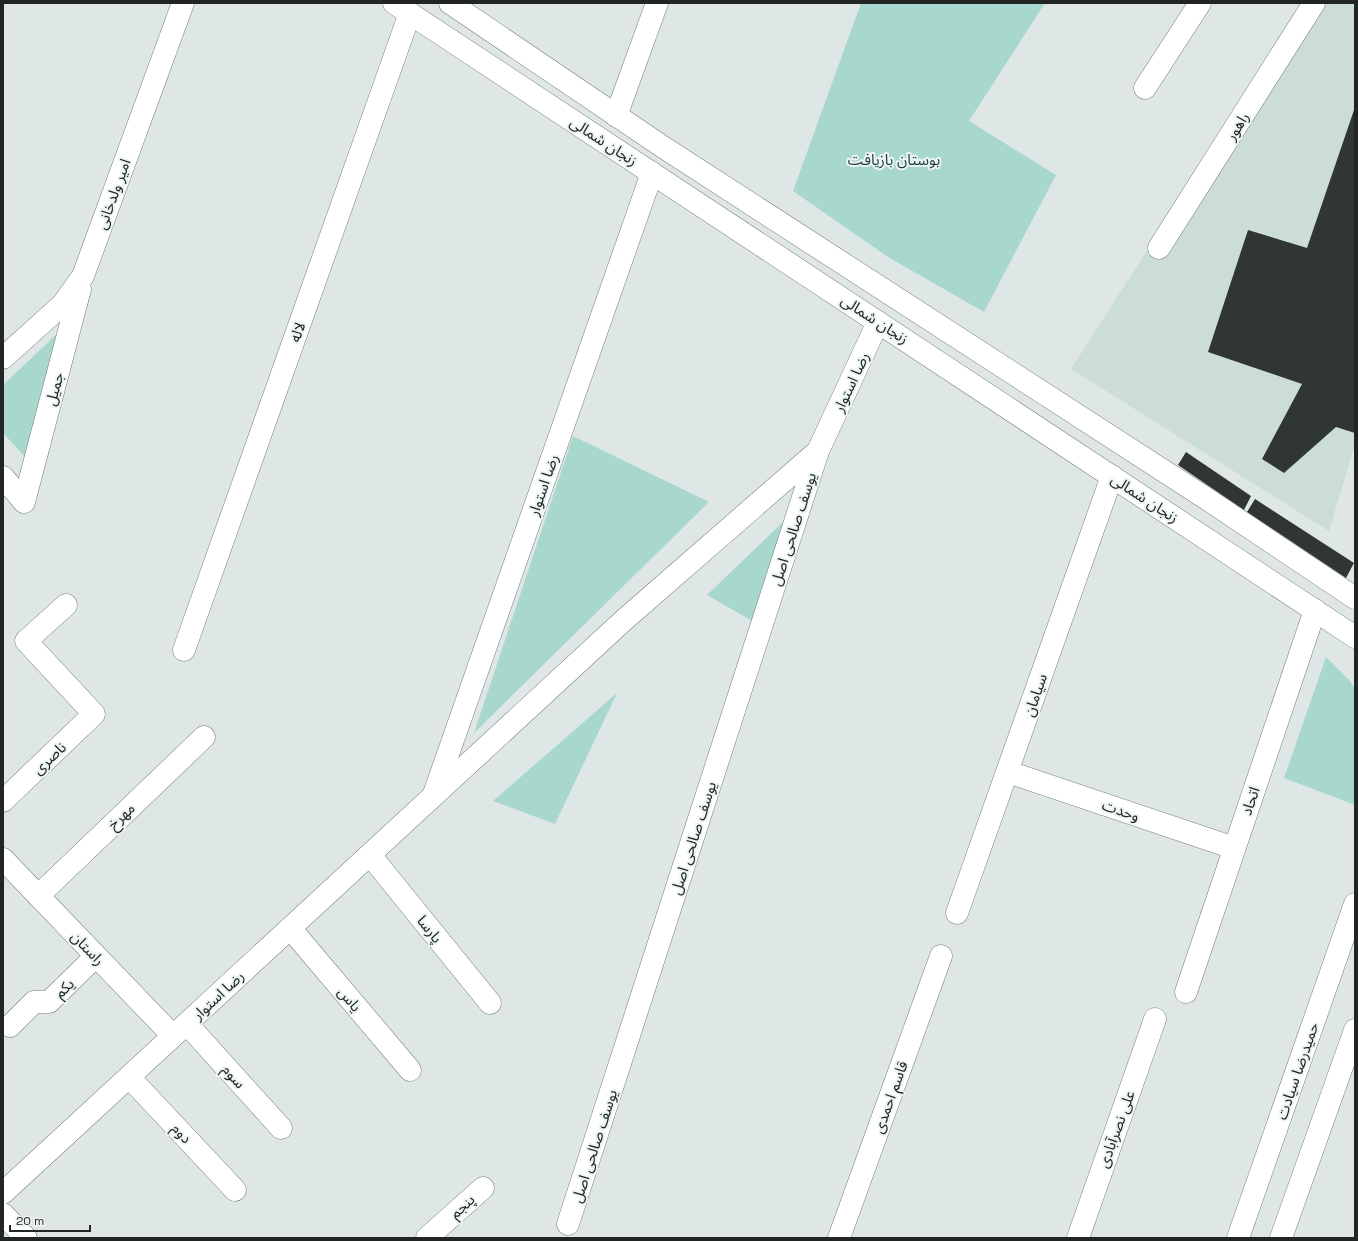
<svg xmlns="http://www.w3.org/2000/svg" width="1358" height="1241" font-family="'Space Grotesk','Noto Sans Arabic',sans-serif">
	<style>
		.built { fill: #ccdcd9 }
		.green { fill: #a8d7ce }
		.building { fill: #2f3635 }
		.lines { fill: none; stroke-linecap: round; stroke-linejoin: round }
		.minor-casing { stroke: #767e7c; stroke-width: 23 }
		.major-casing { stroke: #767e7c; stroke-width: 23 }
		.minor { stroke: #fff; stroke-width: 22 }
		.major { stroke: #fff; stroke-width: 22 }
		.labels { text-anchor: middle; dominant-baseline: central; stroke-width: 4; stroke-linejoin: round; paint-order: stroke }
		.street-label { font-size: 15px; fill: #212524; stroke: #ecf5f3 }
		.park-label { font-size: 15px; fill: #193b36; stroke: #ecf5f3 }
	</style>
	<rect width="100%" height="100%" fill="#dfe7e6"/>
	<path class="built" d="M1320 3H1355V444L1329 531 1071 369 1155 238Z"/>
	<path class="green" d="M861 3H1045L969 121 1056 175 984 312 888 257 793 191Z
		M62 329 25 457 3 433V385Z
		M573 436 709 502 474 733Z
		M784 521 754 622 707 595Z
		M1326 657 1350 681 1355 689V805L1284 778Z
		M617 693 555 824 493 801Z"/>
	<path class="building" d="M1355 107V433L1336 427 1284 473 1262 459 1302 384 1208 352 1248 230 1307 248Z
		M1186 452 1251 496 1244 510 1178 465Z
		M1255 499 1354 563 1346 578 1247 512Z"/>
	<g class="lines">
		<g class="minor-casing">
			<path id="minor" d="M1145 88 1200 3
				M616 116 657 3
				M1159 248 1314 3
				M3 358 63 304 83 276 183 3
				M3 477 24 502
				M24 502 80 289
				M184 650 410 13
				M1008 772 1234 848
				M434 794 652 173
				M3 801 94 714 26 641 66 605
				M370 855 490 1003
				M3 859 173 1036
				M38 896 204 737
				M957 913 1112 476
				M290 928 410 1070
				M1186 992 1315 610
				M187 1024 281 1128
				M10 1026 34 1002H49L96 956
				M129 1077 235 1190
				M3 1193 624 620 818 451 878 322
				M3 1214 26 1238
				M568 1224 818 451
				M427 1238 483 1188
				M839 1238 941 956
				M1078 1238 1155 1019
				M1238 1238 1355 904
				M1281 1238 1355 1030"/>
		</g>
		<g class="major-casing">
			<path id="major" d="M394 3 1355 637
				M450 3 663 147 1204 497 1355 598"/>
		</g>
		<use href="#minor" class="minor"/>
		<use href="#major" class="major"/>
	</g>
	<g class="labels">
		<g class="street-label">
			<text transform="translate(1237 126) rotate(-58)">راهور</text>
			<text transform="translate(604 141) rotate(33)">زنجان شمالی</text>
			<text transform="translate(113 194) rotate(-70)">امیر ولدخانی</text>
			<text transform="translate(875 319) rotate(33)">زنجان شمالی</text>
			<text transform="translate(297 332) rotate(-71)">لاله</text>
			<text transform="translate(851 382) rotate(-65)">رضا استوار</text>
			<text transform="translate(54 389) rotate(-75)">جمیل</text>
			<text transform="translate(543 485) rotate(-71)">رضا استوار</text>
			<text transform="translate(1145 498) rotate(33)">زنجان شمالی</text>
			<text transform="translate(793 529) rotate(-72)">یوسف صالحی اصل</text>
			<text transform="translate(1035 695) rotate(-71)">سیامان</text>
			<text transform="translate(49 758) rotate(-43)">ناصری</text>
			<text transform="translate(1250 801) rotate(-71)">اتحاد</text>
			<text transform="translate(1121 810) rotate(19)">وحدت</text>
			<text transform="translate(121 816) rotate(-44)">مهرخ</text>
			<text transform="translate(693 838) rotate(-72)">یوسف صالحی اصل</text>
			<text transform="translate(430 929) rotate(51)">پارسا</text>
			<text transform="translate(88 948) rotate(46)">راستان</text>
			<text transform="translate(64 988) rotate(-44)">یکم</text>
			<text transform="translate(218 995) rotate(-43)">رضا استوار</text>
			<text transform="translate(350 999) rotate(50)">یاس</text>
			<text transform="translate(1297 1071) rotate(-71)">حمیدرضا سیادت</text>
			<text transform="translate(234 1076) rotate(48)">سوم</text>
			<text transform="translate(890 1097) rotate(-70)">قاسم احمدی</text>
			<text transform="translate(1116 1129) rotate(-70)">علی نصرآبادی</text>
			<text transform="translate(182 1133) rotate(47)">دوم</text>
			<text transform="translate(594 1146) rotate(-72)">یوسف صالحی اصل</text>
			<text transform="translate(462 1206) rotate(-42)">پنجم</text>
		</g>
		<g class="park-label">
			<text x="894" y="159">بوستان بازیافت</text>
		</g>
	</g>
	<rect width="1358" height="1241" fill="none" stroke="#212524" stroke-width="8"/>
	<path d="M10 1225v6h80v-6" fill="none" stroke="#212524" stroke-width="2"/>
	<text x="16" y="1225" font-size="12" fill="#212524" stroke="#ecf5f3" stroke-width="3" paint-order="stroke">20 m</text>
</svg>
